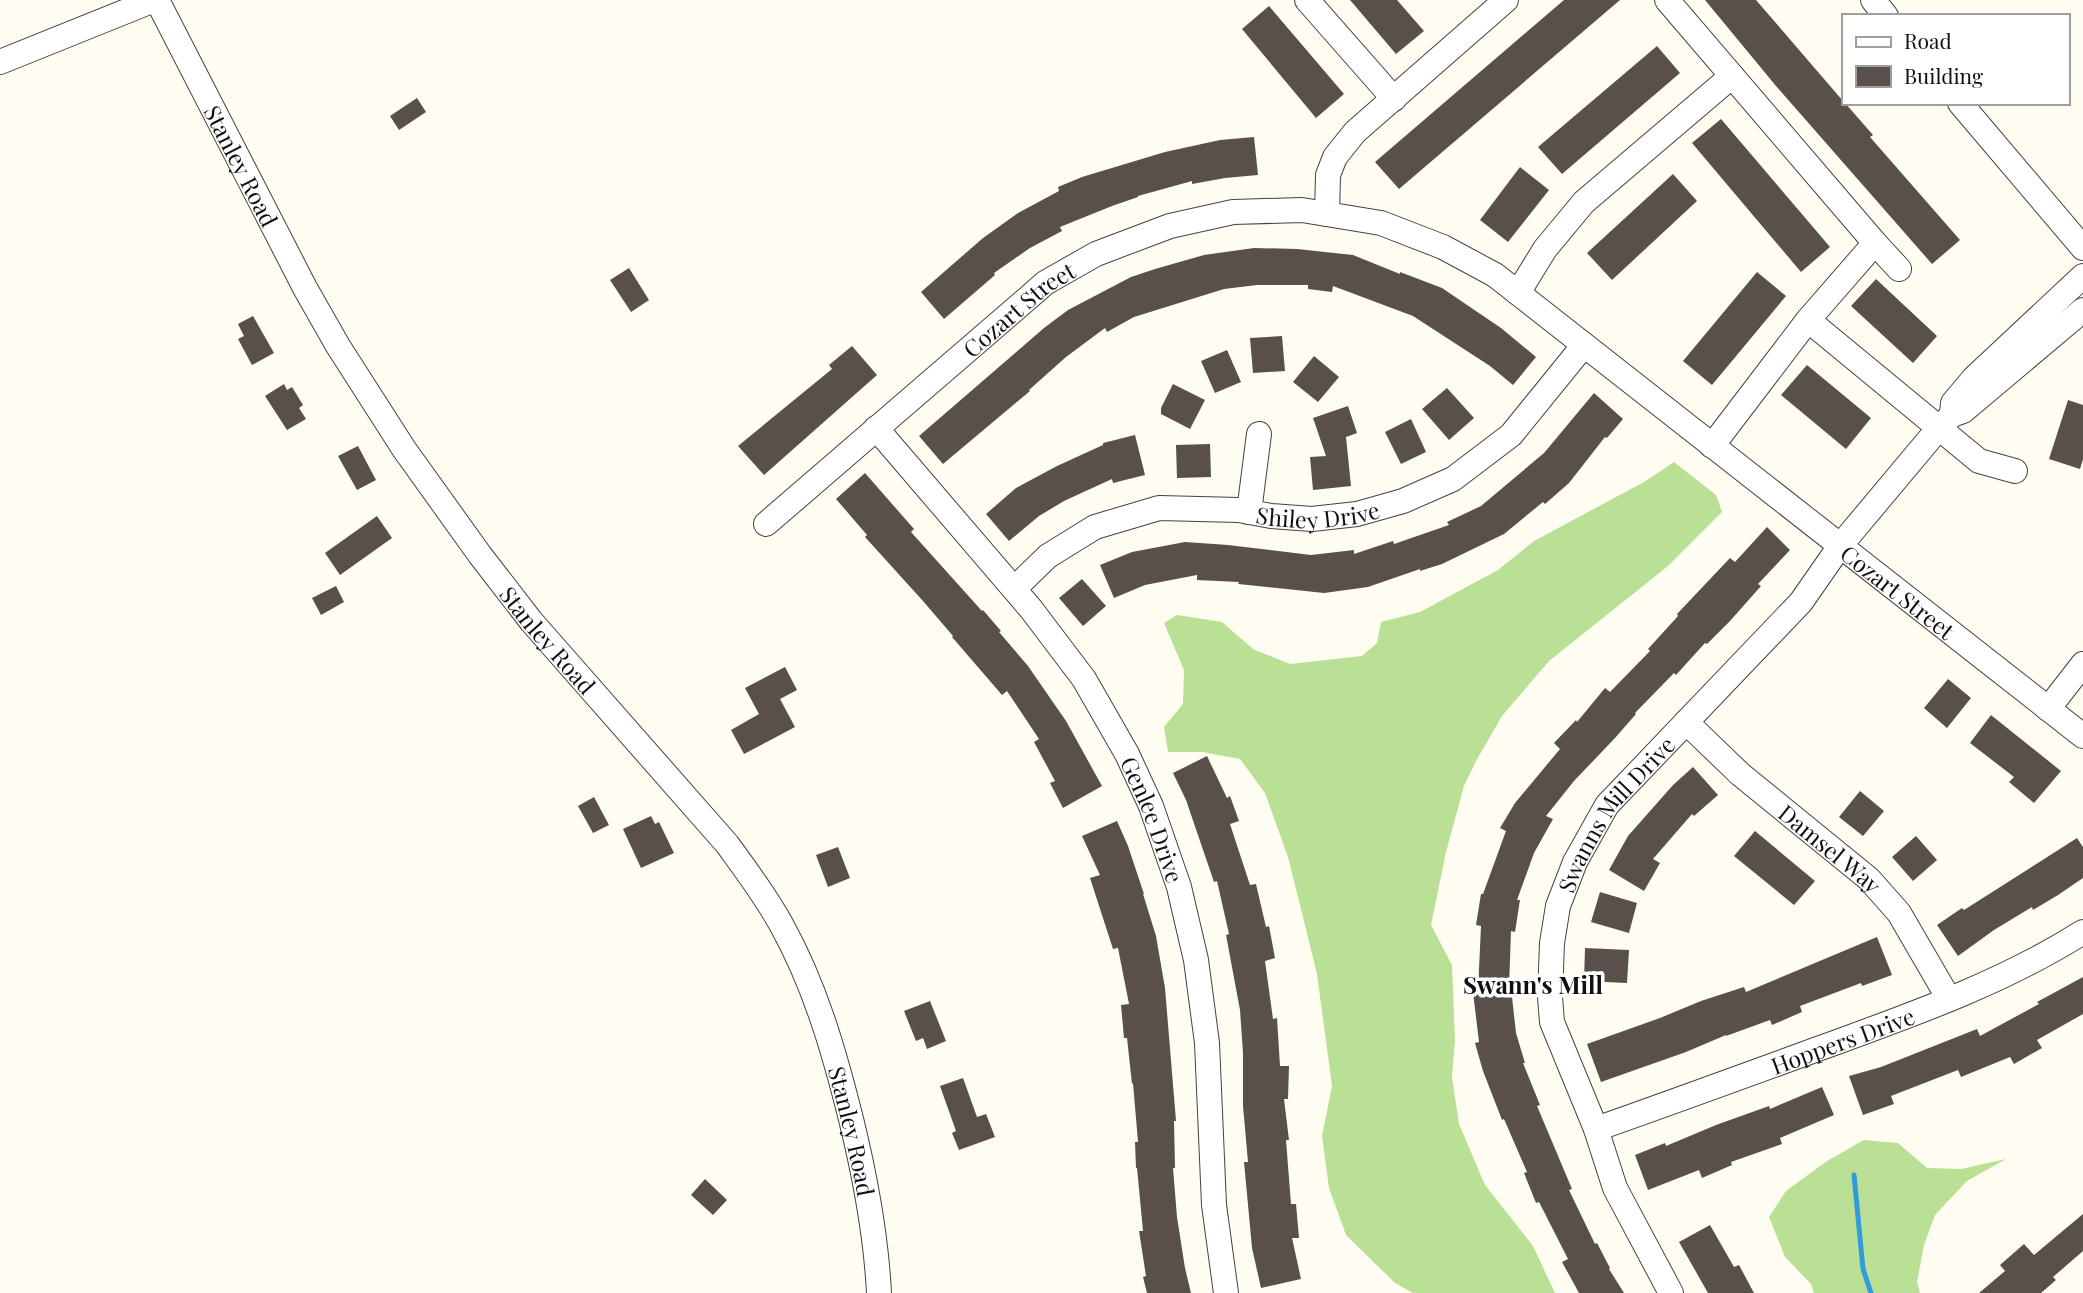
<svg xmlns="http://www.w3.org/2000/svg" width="2083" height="1293" font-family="'Playfair Display',serif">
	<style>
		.forest { fill: #b9e095 }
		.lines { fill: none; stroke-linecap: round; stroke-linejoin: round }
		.stream { stroke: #339bd8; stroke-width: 5 }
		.building { fill: #59504b }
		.minor-casing { stroke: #434343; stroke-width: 26 }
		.minor { stroke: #fff; stroke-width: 24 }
		.labels { text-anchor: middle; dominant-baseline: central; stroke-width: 7; stroke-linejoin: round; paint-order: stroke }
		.street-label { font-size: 23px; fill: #101010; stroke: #fff }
		.neighbourhood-label { font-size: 24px; font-weight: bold; fill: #101010; stroke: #fff }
	</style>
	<rect width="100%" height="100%" fill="#fffcf2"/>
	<path class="forest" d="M1674 462 1716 495 1722 512 1668 566 1549 661 1502 716 1476 761 1464 786 1446 852 1431 925 1452 965 1455 1040 1452 1077 1459 1124 1485 1185 1533 1246 1555 1293H1413L1395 1283 1346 1235 1329 1188 1322 1136 1332 1086 1317 974 1288 857 1265 793 1240 759 1202 752H1168L1164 727 1183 704 1184 670 1164 623 1177 615 1222 622 1253 649 1290 664 1362 656 1377 643 1381 622 1420 612 1498 570 1534 541 1644 482Z
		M1864 1140 1898 1143 1927 1168 1961 1169 2006 1159 1967 1181 1935 1215 1924 1245 1917 1282 1920 1293H1814L1811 1284 1785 1257 1769 1217 1786 1191 1827 1161Z"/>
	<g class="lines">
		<path class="stream" d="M1854 1175 1863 1269 1871 1293"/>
	</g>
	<path class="building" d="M1350 0H1397L1424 31 1396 54Z
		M1564 0H1620L1399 189 1375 162Z
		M1705 0H1756L1843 101V103H1845L1873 135 1870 137 1960 240 1932 264 1776 86Z
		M1269 6 1344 94 1316 118 1242 29Z
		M1657 46 1680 73 1562 174 1538 147Z
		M417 98 426 112 399 130 390 116Z
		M1721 119 1830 247 1801 272 1692 143Z
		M1254 137 1258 175 1225 178 1192 184V181L1138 196V197L1112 206 1060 227 1062 231 1030 248 994 273 995 275 944 319 921 292 983 238 1018 213 1059 191 1058 187 1082 177 1165 152 1220 140Z
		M1520 167 1549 190 1508 242 1480 220Z
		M1673 174 1697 201 1612 280 1587 253Z
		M1254 248 1297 249 1353 255 1400 274V272L1442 288 1501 328 1536 357 1513 385 1490 366 1413 316 1333 286 1332 292 1308 289V285H1257L1224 289 1134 317 1107 332 1105 328 1066 357 1029 390 1030 391 943 464 919 436 1044 328 1068 310 1131 277 1155 269 1204 255Z
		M629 268 649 300 631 312 610 280Z
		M1757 272 1786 296 1712 385 1683 361Z
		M1876 279 1937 336 1913 363 1851 306Z
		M253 316 274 353 252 365 238 339 244 336 238 324Z
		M1282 336 1285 371 1253 373 1250 338Z
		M852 346 877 375 764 475 738 446 832 369 829 365Z
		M1227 350 1241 382 1215 393 1201 361Z
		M1314 356 1339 377 1318 402 1293 382Z
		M1807 365 1871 418 1846 449 1781 395Z
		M284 384 287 390 292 387 303 405 299 408 306 419 287 430 265 396Z
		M1173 384 1205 400 1190 429 1161 414V408Z
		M1447 388 1474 418 1449 440 1422 409Z
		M1594 393 1623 419 1607 438 1605 437 1569 483 1545 504 1543 502 1504 534 1442 564 1420 571V569L1368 587 1324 593 1238 584 1239 582 1197 580V575L1145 585 1114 598 1100 565 1132 552 1185 542 1228 545 1311 555 1354 550V554L1393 541 1394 544 1449 525 1447 522 1481 506 1544 453Z
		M2068 400 2083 405V459L2080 469 2049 459Z
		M1348 406 1357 433 1346 437 1351 486 1313 490 1310 457 1326 456 1313 418Z
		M1411 419 1426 452 1401 464 1385 432Z
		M1135 435 1145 475 1113 483 1112 479 1064 501 1039 516 1009 541 986 514 1016 488 1057 466 1103 445V443Z
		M1210 444 1211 477 1177 478 1176 445Z
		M358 446 376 480 357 490 338 456Z
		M865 473 914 529 911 532 982 611 983 610 1001 631 999 632 1028 666 1066 721 1102 786 1063 808 1050 783 1055 781 1034 742 1039 739 1007 691 1002 695 952 637 953 636 923 601 865 537 867 535 836 499Z
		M377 516 392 538 340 575 325 553Z
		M1767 527 1790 550 1758 584 1761 586 1730 621 1707 644 1705 643 1676 675 1674 673 1635 713 1636 714 1615 738 1574 781 1546 816 1553 819 1534 853 1517 900H1520L1515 932 1511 931 1509 988H1511L1516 1033 1525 1063H1523L1540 1105 1537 1106 1572 1189 1569 1190 1595 1244 1597 1243 1610 1268 1609 1269 1624 1293H1579L1562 1262 1568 1259 1539 1202 1536 1203 1524 1173 1527 1172 1504 1119 1502 1120 1483 1071 1475 1043 1479 1042 1473 992 1478 991 1481 926 1476 925 1481 894H1483L1506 831 1500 828 1515 803 1560 749 1554 743 1576 720 1577 722 1605 688 1610 692 1650 651 1648 649 1678 616 1677 614 1730 558 1735 562Z
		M1082 579 1106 606 1083 626 1059 598Z
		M336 586 344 602 321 615 312 598Z
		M785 667 797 690 780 699 795 727 744 754 731 730 759 714 745 688Z
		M1948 679 1971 698 1947 728 1924 708Z
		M1991 715 2061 771 2034 803 2009 782 2014 777 1970 743Z
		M1207 756 1227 798 1230 796 1239 821 1230 824 1250 885 1256 884 1266 927 1269 926 1275 958 1265 961 1273 1019 1277 1018 1280 1066H1289L1288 1099H1284L1289 1140H1286L1291 1204H1296L1299 1238H1292L1301 1279 1261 1288 1252 1248 1247 1194 1244 1162H1248L1243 1106V1053L1240 1010 1226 935 1229 934 1217 881 1214 882 1186 800 1173 773Z
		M1693 767 1718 795 1694 816 1692 814 1653 859 1660 863 1644 891 1609 870 1628 836 1673 785Z
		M1860 791 1884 811 1863 836 1839 817Z
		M594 797 609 825 593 833 578 806Z
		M651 816 655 824 659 822 674 853 641 868 623 829Z
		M1117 821 1128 846 1144 894H1143L1156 936 1165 988 1176 1121H1174L1175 1168H1173L1177 1217 1185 1268 1191 1293H1147L1143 1277 1146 1276 1139 1231H1143L1137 1168H1136L1135 1142H1138L1133 1083 1132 1084 1127 1038H1124L1121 1005 1129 1004 1118 948 1113 949 1090 878 1100 875 1082 836Z
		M1755 831 1815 881 1794 905 1734 856Z
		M1916 836 1937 860 1913 881 1892 857Z
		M2077 838 2083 847V878L2058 895 2033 910 2032 907 1994 930 1958 956 1937 925 1962 908 1964 910Z
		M838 847 850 878 828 887 816 855Z
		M1600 892 1637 903 1629 933 1591 922Z
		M1877 937 1892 975 1862 986 1861 983 1800 1006 1802 1012 1772 1025 1770 1020 1726 1036V1035L1686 1052 1601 1082 1587 1044 1660 1018 1701 1001 1744 987 1746 992Z
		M1585 948 1629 950 1627 983 1584 981Z
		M2083 977V1014L2037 1040 2042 1048 2014 1064 2010 1057 1961 1077 1958 1070 1891 1096 1894 1104 1863 1115 1849 1076 1881 1067 1977 1029 1980 1036 2039 1004 2037 1002Z
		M930 1001 946 1041 927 1049 923 1038 916 1041 904 1011Z
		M963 1078 977 1117 986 1114 995 1137 959 1150 952 1133 956 1131 940 1086Z
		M1822 1087 1834 1115 1780 1138 1782 1144 1731 1162 1732 1165 1702 1178 1699 1170 1648 1190 1635 1155 1665 1143 1666 1146 1716 1125 1769 1106 1770 1109Z
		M705 1179 727 1200 713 1215 691 1195Z
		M2083 1214V1251L2053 1277 2056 1280 2041 1293H1979L2005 1271 2000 1265 2024 1244 2034 1255Z
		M1710 1225 1734 1267 1739 1265 1754 1293H1708L1679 1242Z"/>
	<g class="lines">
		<g class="minor-casing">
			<g id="minor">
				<path id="s1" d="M157 0 305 288 338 346 404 449 480 555 531 621 727 844C746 870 765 895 781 924 815 985 834 1051 851 1119 865 1176 876 1234 879 1293"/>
				<path d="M1307 0 1394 99"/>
				<path d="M1667 0 1875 243 1899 269"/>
				<path d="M1873 0 1886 16"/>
				<path d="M0 62 154 0"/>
				<path d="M1960 103 2083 248"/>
				<path d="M1327 214 1328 175 1335 157 1355 132 1506 0"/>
				<path d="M1518 293 1545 249 1584 202 1732 76"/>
				<path d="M1808 320 1979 461 2015 471"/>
				<path d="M1952 413 1953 403 1974 378 2083 276"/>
				<path id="s2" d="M876 428 1031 609 1084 679 1127 754 1151 806 1179 887 1196 960 1207 1043 1214 1205 1226 1293"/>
				<path d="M1712 446 1808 320 1875 243"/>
				<path d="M1249 512 1259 434"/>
				<path id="s3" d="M766 524 1028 298 1045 283 1096 254 1170 226 1233 212 1302 210 1381 223 1443 247 1495 275 2083 736"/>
				<path id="s4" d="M1014 589 1048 556 1095 527 1159 508 1239 510 1271 516 1312 519 1357 514 1403 501 1453 479 1511 435 1584 345"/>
				<path d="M2048 709 2083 664"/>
				<path id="s5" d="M1686 722 1740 774 1869 879 1899 913 1949 999"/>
				<path id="s6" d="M1596 1129C1673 1102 1749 1074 1826 1046 1914 1014 2004 982 2083 932"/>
				<path id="s7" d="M1671 1293 1615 1188 1596 1129 1552 1022 1550 997 1552 943 1558 906 1575 862 1607 805 1801 602 1840 546 1938 429 1952 415 1963 411 2083 310"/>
			</g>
		</g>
		<use href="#minor" class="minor"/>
	</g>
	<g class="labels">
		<g class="street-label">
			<text stroke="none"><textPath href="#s1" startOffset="186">Stanley Road</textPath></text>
			<text stroke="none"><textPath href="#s3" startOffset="332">Cozart Street</textPath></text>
			<text stroke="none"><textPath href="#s4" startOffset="329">Shiley Drive</textPath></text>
			<text stroke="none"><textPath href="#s3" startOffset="1358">Cozart Street</textPath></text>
			<text stroke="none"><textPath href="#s1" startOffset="752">Stanley Road</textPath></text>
			<text stroke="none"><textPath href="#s7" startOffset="523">Swanns Mill Drive</textPath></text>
			<text stroke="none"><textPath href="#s2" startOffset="483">Genlee Drive</textPath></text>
			<text stroke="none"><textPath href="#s5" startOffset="192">Damsel Way</textPath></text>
			<text stroke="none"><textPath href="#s6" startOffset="262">Hoppers Drive</textPath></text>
			<text stroke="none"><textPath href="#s1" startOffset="1340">Stanley Road</textPath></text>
		</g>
		<g class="neighbourhood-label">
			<text x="1533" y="984">Swann's Mill</text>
		</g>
	</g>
	<rect x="1842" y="14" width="228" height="91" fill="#ffffff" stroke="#9f9f9f" stroke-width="2"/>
	<rect x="1856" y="37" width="35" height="10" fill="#ffffff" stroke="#9f9f9f" stroke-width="2"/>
	<text x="1904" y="49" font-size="21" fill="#101010">Road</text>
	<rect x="1856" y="66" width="35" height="21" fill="#59504b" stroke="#9f9f9f" stroke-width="2"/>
	<text x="1904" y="84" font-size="21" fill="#101010">Building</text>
</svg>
